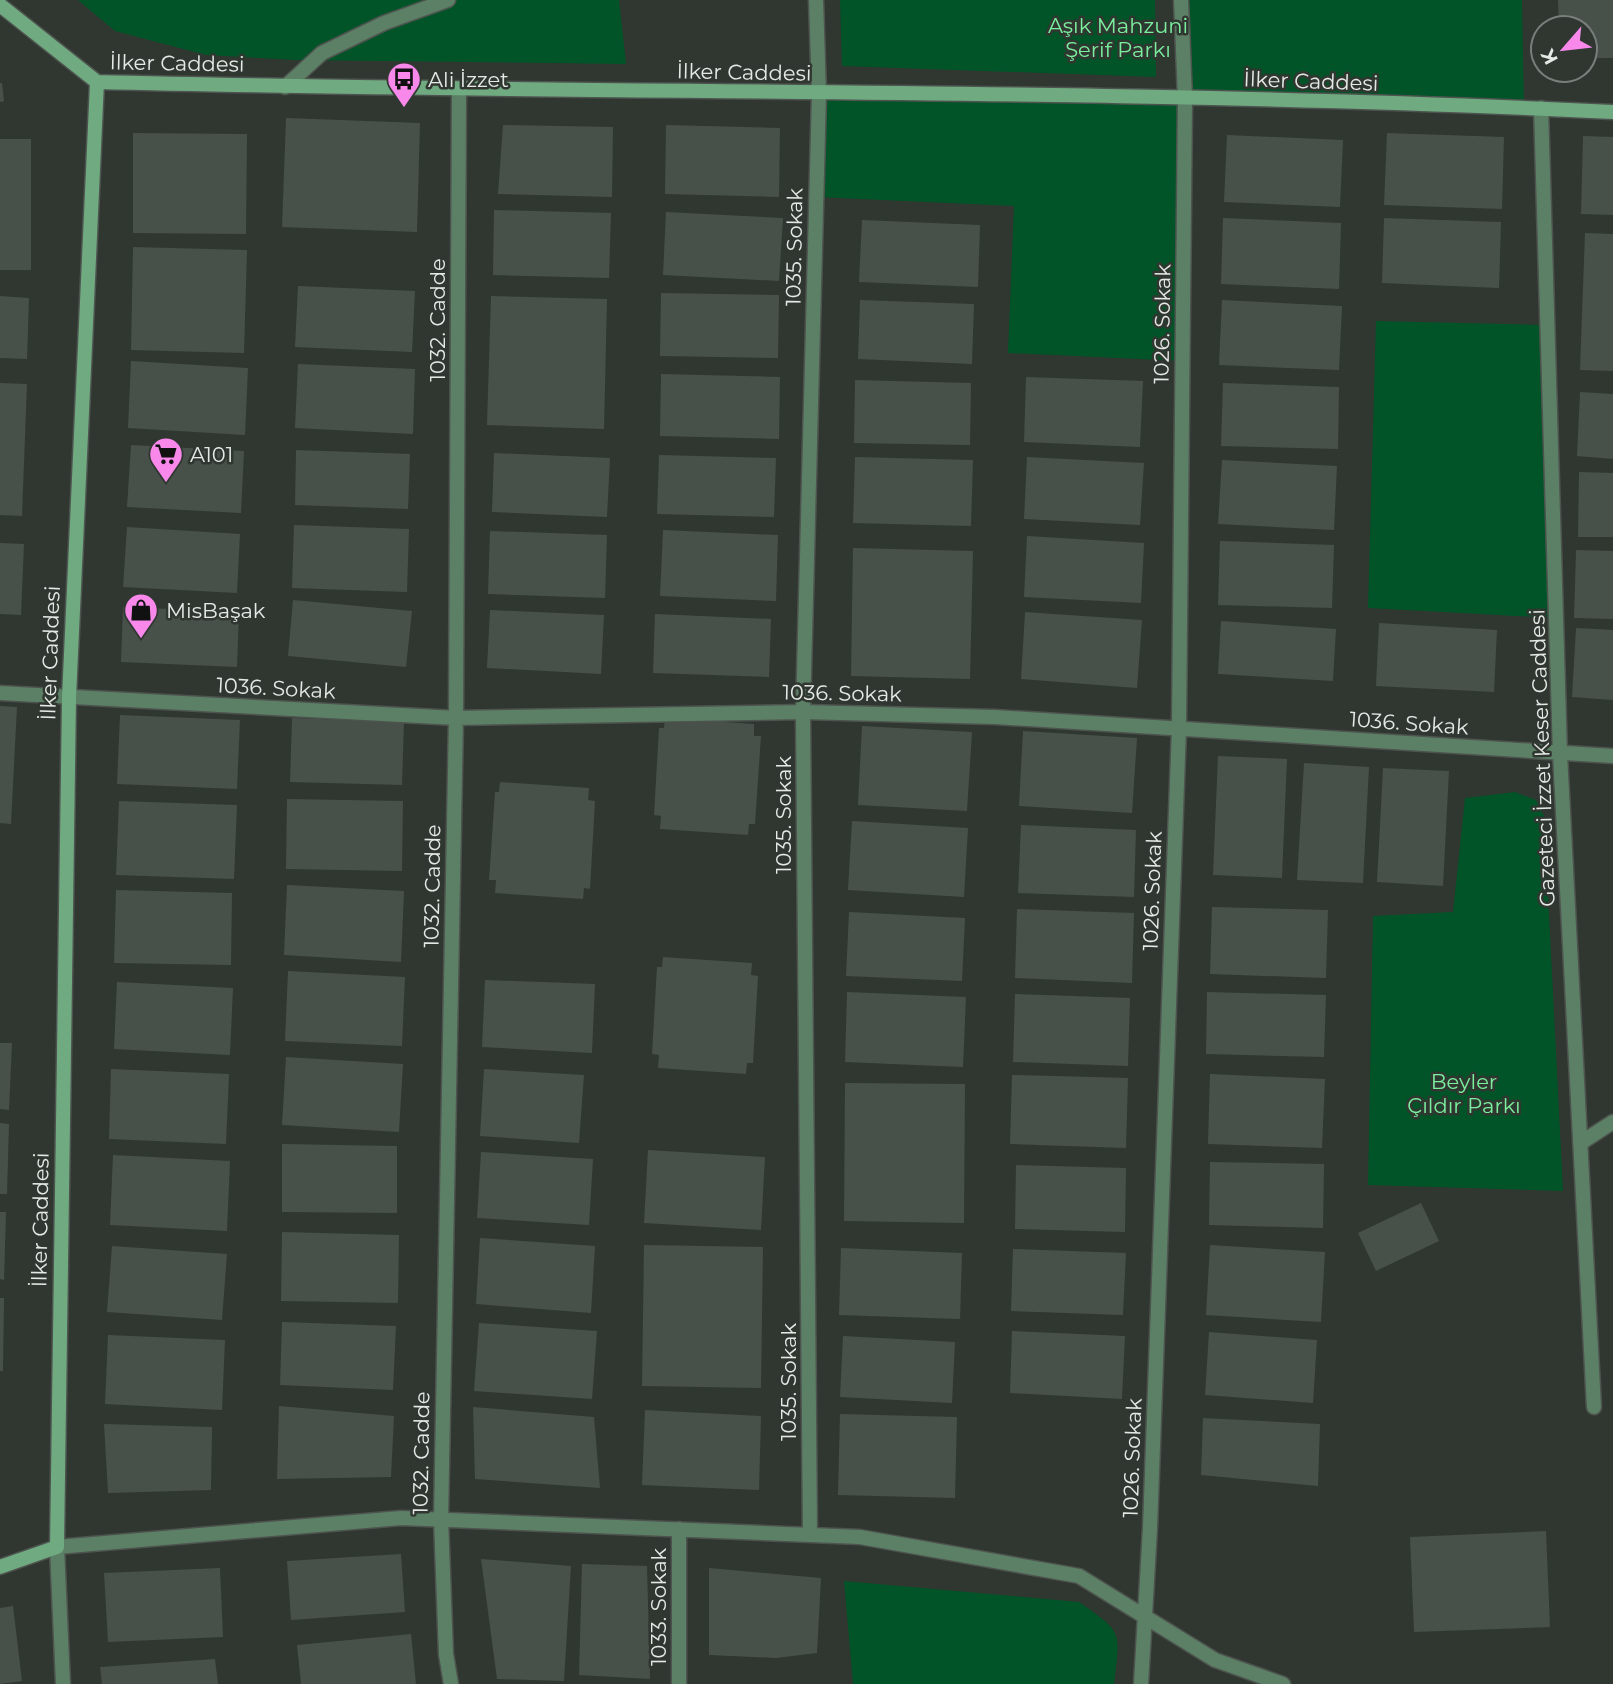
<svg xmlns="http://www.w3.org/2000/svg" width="1613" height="1684" font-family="Montserrat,sans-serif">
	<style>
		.green { fill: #005427 }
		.building { fill: #48504a }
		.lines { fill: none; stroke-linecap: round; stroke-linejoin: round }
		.street-casing { stroke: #4d534e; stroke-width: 17 }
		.secondary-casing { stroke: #4d534e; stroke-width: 17 }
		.street { stroke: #5c8065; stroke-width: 14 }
		.secondary { stroke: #70aa80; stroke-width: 14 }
		.labels { text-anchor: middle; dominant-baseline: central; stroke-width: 5; stroke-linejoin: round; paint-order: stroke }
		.park-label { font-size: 21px; fill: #7af09f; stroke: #303731 }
		.street-label { font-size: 21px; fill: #e5e9e5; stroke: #303731 }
		.poi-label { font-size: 21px; fill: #e5e9e5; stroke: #303731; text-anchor: start }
	</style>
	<rect width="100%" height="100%" fill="#303731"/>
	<path class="green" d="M78 0H619L626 64 296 60 206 55 115 31Z
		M840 0H1155L1156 77 842 66Z
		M1181 0H1522L1524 108 1186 99 1182 361 1008 353 1014 206 817 197 819 94 1185 99Z
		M1376 321 1547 325 1556 618 1368 608Z
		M1515 792 1536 800 1544 816 1563 1191 1368 1185 1373 916 1453 912 1465 798Z
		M844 1581 1079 1602C1124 1633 1120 1631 1114 1684H853Z"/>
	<path class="building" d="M1558 0H1613V58H1585V28H1559Z
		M0 83H2L4 101 0 102Z
		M286 118 420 123 417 232 282 227Z
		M503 125 613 127 612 197 498 194Z
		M666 125 780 128 779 197 665 194Z
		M133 133 247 134 246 234 133 233Z
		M1387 133 1504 137 1502 209 1384 205Z
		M1227 135 1343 140 1340 207 1224 202Z
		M1583 136 1613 137V215L1581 214Z
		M0 139H31V270H0Z
		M494 210 611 213 609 278 493 275Z
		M666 212 783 218 779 281 663 275Z
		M1223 218 1341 223 1339 289 1221 284Z
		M1384 218 1501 222 1499 288 1382 283Z
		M862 220 980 225 978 287 859 282Z
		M1585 233 1613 234V371L1580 370Z
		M133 247 247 250 244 353 131 350Z
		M298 286 415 291 412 352 295 347Z
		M661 293 779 295 778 358 660 356Z
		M0 296 29 298 27 359 0 358Z
		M491 296 607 299 604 429 487 425Z
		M860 300 974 304 972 364 858 359Z
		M1222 300 1342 306 1339 370 1219 365Z
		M131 361 248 368 245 435 128 428Z
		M298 364 415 369 413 434 295 428Z
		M661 374 780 377 779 439 660 436Z
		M1026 377 1143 381 1140 447 1024 442Z
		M855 380 971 383 970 445 854 443Z
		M0 383 27 384 22 516 0 515Z
		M1223 383 1339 387 1338 449 1221 446Z
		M1580 392 1613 394V459L1577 456Z
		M131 445 244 451 241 513 127 507Z
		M296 450 410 454 408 509 295 505Z
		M494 453 610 458 607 517 492 512Z
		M659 455 776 458 774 517 657 514Z
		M855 457 973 460 971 526 853 523Z
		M1027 457 1144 463 1140 525 1024 519Z
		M1222 460 1337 466 1334 530 1218 524Z
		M1579 472 1613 473V537H1578Z
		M294 525 409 529 407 592 292 588Z
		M127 527 240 534 237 593 123 587Z
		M663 530 778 535 776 601 660 596Z
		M490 531 607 535 605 598 488 594Z
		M1027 536 1144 543 1141 603 1024 597Z
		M1220 541 1334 545 1332 608 1218 605Z
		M0 543 24 544 21 615 0 614Z
		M853 548 973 551 970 679 851 676Z
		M1576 550 1613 551V619L1574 618Z
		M293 600 412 611 406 667 288 656Z
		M123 607 239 612 237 667 121 662Z
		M490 610 604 615 601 674 487 668Z
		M1025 612 1142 620 1137 688 1021 679Z
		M655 614 771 619 769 677 653 673Z
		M1221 621 1336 629 1333 681 1218 674Z
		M1379 623 1497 630 1494 692 1376 686Z
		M1576 628 1613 630V700L1572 697Z
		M0 706 17 707 11 824 0 823Z
		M120 715 240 720 237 789 117 784Z
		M292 718 404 722 402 785 290 782Z
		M665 718 754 724V736H761L755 824H749L748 835 660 829 661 816 654 815 659 728H664Z
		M862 726 972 732 967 811 858 805Z
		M1023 731 1137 738 1132 813 1019 806Z
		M1218 756 1287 759 1282 878 1213 875Z
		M1304 763 1369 767 1363 883 1297 880Z
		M1383 768 1449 771 1443 886 1377 882Z
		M500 782 589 788 588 800 595 801 590 889 584 888 583 899 495 893 496 880H489L495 792H499Z
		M287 799 403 801 402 871 286 869Z
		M119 801 237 805 234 879 116 875Z
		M852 821 968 828 964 897 848 890Z
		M1021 825 1136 830 1134 897 1018 893Z
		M287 885 404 891 401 962 284 955Z
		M116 890 232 893 231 965 114 963Z
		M1212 907 1328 910 1326 978 1210 974Z
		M1017 909 1134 913 1132 983 1015 978Z
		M849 912 965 918 962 981 846 976Z
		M663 957 752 963 751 975 758 976 753 1063H747L746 1074 658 1068 659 1055 652 1054 657 967H662Z
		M288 971 405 977 402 1046 285 1041Z
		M485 980 595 984 592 1053 482 1047Z
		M117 982 233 988 230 1055 114 1049Z
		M847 992 966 997 963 1067 845 1062Z
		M1207 992 1326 995 1324 1057 1206 1054Z
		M1015 994 1130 998 1128 1066 1013 1062Z
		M0 1043H12L9 1110 0 1109Z
		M286 1057 403 1064 399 1132 282 1125Z
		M111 1069 229 1074 226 1144 109 1139Z
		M484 1069 584 1075 579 1143 480 1136Z
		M1210 1074 1325 1079 1322 1148 1208 1144Z
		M1012 1075 1128 1078 1126 1148 1010 1144Z
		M845 1083 965 1084 964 1223 844 1221Z
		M0 1123 9 1124 7 1194H0Z
		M282 1144 397 1146V1213L282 1212Z
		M648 1150 765 1157 761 1230 644 1223Z
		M481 1152 593 1159 589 1225 477 1218Z
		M113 1155 230 1161 227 1231 110 1225Z
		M1210 1162 1324 1164 1323 1228 1209 1225Z
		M1016 1165 1126 1168 1125 1232 1015 1229Z
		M1421 1203 1439 1241 1376 1271 1358 1233Z
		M0 1212H6L4 1280 0 1279Z
		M282 1232 399 1235 398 1303 281 1301Z
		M480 1238 595 1246 591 1313 476 1304Z
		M644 1245 763 1247 761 1388 642 1386Z
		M1210 1245 1325 1252 1321 1322 1206 1315Z
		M112 1246 227 1254 222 1320 107 1312Z
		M841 1248 962 1253 960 1319 839 1315Z
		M1013 1249 1126 1253 1123 1315 1011 1311Z
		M0 1298H4L3 1371H0Z
		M282 1322 396 1326 393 1390 280 1385Z
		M479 1323 597 1331 592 1399 474 1391Z
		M1012 1331 1125 1336 1122 1399 1010 1393Z
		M1209 1332 1317 1340 1313 1403 1205 1395Z
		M108 1335 225 1340 222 1410 105 1404Z
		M843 1336 955 1342 952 1403 840 1397Z
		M279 1406 394 1416 391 1477 277 1479Z
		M473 1407 594 1417 600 1488 475 1479Z
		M645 1410 761 1416 759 1490 642 1485Z
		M840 1414 957 1417 955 1498 838 1495Z
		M1203 1418 1320 1424 1318 1486 1201 1475Z
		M104 1424 212 1427 211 1490 108 1493Z
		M1546 1531 1550 1627 1414 1632 1410 1537Z
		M401 1554 405 1612 291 1620 287 1561Z
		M481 1559 571 1566 564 1681 497 1679Z
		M582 1564 647 1566 650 1679 579 1675Z
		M220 1568 223 1637 108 1642 104 1573Z
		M709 1568 821 1578 817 1653 776 1658 709 1655Z
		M13 1606 22 1681 0 1684V1608Z
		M411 1634 416 1684H301L297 1645Z
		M215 1659 218 1684H102L100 1667Z"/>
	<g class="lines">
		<g class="street-casing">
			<path id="street" d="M285 87 322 53 384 23 448 0
				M1541 108 1560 754 1594 1407
				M0 693 456 718 803 712 995 717 1613 756
				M1582 1142 1613 1122
				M679 1529V1684
				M810 1535 803 712 819 94 816 0
				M63 1684 57 1547 401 1518 860 1537 1079 1576 1215 1660 1283 1684
				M451 1684 446 1654 441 1519 456 718 459 89
				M1141 1684 1150 1528 1179 728 1185 99 1181 0"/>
		</g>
		<g class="secondary-casing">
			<path id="secondary" d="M0 5 97 82
				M97 82C602 95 1108 87 1613 112
				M0 1567 57 1547 69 698 97 82"/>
		</g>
		<use href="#street" class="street"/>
		<use href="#secondary" class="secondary"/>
	</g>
	<defs>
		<g id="bus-pin" transform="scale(1.75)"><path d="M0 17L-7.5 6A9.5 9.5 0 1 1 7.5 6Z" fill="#f888ea" stroke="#303731"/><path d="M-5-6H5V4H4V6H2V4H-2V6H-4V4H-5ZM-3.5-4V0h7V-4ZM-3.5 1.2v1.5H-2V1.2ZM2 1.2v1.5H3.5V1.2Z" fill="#111"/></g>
		<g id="supermarket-pin" transform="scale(1.75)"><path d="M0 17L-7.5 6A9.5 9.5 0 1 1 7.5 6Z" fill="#f888ea" stroke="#303731"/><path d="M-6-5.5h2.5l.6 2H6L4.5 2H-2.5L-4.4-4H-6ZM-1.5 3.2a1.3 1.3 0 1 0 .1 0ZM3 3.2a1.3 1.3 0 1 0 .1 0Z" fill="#111"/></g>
		<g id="shop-pin" transform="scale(1.75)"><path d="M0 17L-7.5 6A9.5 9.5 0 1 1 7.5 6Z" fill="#f888ea" stroke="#303731"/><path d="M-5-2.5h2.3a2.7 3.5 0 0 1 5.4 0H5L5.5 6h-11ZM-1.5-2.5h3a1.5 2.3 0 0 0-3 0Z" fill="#111"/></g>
	</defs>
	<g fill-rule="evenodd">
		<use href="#bus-pin" x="404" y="79"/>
		<use href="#supermarket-pin" x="166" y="454"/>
		<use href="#shop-pin" x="141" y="610"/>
	</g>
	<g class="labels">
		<g class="park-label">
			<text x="1118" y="25">Aşık Mahzuni<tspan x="1118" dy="24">Şerif Parkı</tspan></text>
			<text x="1464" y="1081">Beyler<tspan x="1464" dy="24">Çıldır Parkı</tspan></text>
		</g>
		<g class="street-label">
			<text transform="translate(177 63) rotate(1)">İlker Caddesi</text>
			<text transform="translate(744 72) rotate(1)">İlker Caddesi</text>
			<text transform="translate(1311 81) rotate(2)">İlker Caddesi</text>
			<text transform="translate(794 247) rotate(-89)">1035. Sokak</text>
			<text transform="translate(437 320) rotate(-90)">1032. Cadde</text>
			<text transform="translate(1162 324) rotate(-89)">1026. Sokak</text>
			<text transform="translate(50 653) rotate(-88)">İlker Caddesi</text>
			<text transform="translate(276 688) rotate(3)">1036. Sokak</text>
			<text transform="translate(842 693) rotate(1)">1036. Sokak</text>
			<text transform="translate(1409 723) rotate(4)">1036. Sokak</text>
			<text transform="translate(1542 758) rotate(-92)">Gazeteci İzzet Keser Caddesi</text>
			<text transform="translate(783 815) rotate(-90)">1035. Sokak</text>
			<text transform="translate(432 886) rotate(-89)">1032. Cadde</text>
			<text transform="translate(1152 891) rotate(-88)">1026. Sokak</text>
			<text transform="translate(40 1220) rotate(-89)">İlker Caddesi</text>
			<text transform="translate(788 1382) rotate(-90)">1035. Sokak</text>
			<text transform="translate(421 1453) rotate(-89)">1032. Cadde</text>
			<text transform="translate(1132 1458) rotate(-88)">1026. Sokak</text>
			<text transform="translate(658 1607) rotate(-90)">1033. Sokak</text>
		</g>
		<g class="poi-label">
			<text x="428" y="79">Ali İzzet</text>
			<text x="190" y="454">A101</text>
			<text x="166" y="610">MisBaşak</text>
		</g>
	</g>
	<g transform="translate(1564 49) rotate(242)"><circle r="33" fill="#303731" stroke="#787e79" stroke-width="2"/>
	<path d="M0-5L12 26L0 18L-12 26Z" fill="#f888ea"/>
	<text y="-10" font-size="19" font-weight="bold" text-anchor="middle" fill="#e5e9e5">K</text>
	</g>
</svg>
